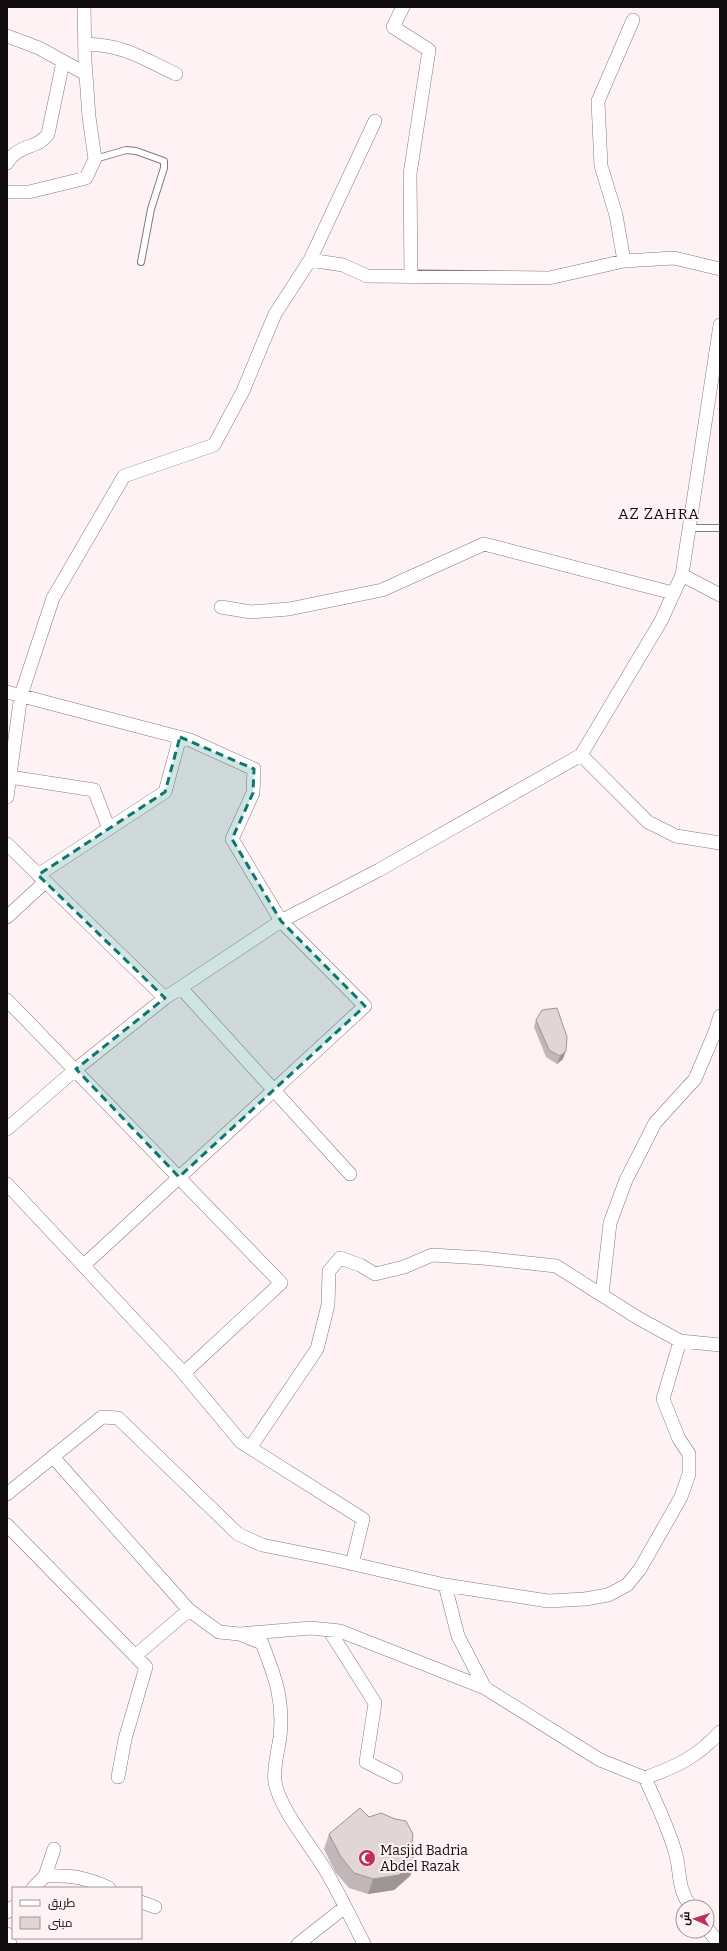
<svg xmlns="http://www.w3.org/2000/svg" width="727" height="1951" font-family="Bitter,Cairo,serif">
	<style>
		.lines { fill: none; stroke-linecap: round; stroke-linejoin: round }
		.lane-casing { stroke: #857a7b; stroke-width: 8 }
		.street-casing { stroke: #857a7b; stroke-width: 14 }
		.lane { stroke: #fff; stroke-width: 6 }
		.street { stroke: #fff; stroke-width: 13 }
		.wall { fill: #c2b7b8 }
		.shaded-wall { fill: #9e9596 }
		.building { fill: #e1d5d6; stroke: #9e9596 }
		.marked { fill: #0f766e; fill-opacity: 0.2; stroke: #0f766e; stroke-width: 3; stroke-dasharray: 8 5; stroke-linejoin: round }
		.labels { text-anchor: middle; dominant-baseline: central; stroke-width: 4; stroke-linejoin: round; paint-order: stroke }
		.poi-label { font-size: 14px; fill: #100c0d; stroke: #fff2f4; text-anchor: start }
		.neighbourhood-label { font-size: 15px; letter-spacing: 1px; fill: #100c0d; stroke: #fff2f4 }
	</style>
	<rect width="100%" height="100%" fill="#fff2f4"/>
	<g class="lines">
		<g class="lane-casing">
			<path id="lane" d="M95 159 126 150 136 151 164 161V168L151 209 141 262
				M689 528H720"/>
		</g>
		<g class="street-casing">
			<path id="street" d="M403 7 393 27 429 50 410 174 411 277
				M7 36 39 48 86 74
				M85 44C124 45 142 58 176 74
				M7 163C19 143 37 150 48 134L63 62
				M7 192H29L86 178 95 159 89 117 85 61 84 7
				M310 260 375 121
				M624 261 616 215 601 166 598 101 633 20
				M682 575 720 595
				M221 607 251 612 289 609 382 590 484 544 673 593
				M7 692 190 740 254 769 253 793 232 839 281 921 365 1006 84 1265
				M581 755 648 822 676 836 720 843
				M10 777 94 790 109 829
				M7 797 21 695 53 598 124 476 214 445 243 391 275 314 310 260 343 265 367 276 549 278 624 261 674 258 720 269
				M7 844 165 998
				M38 875 165 792 180 737
				M7 917 45 882
				M181 988 350 1174
				M7 1000 281 1283 184 1373
				M7 1129 76 1069 165 998 281 921 379 870 581 755 661 621 682 575 720 325
				M7 1184 180 1369 241 1442 363 1519 352 1564
				M602 1295 610 1223 626 1180 655 1123 695 1079 715 1032 720 1016
				M250 1448 317 1349 328 1305 329 1271 340 1258 360 1265 375 1274 404 1267 432 1255 483 1258 556 1266 638 1318 680 1341 720 1345
				M53 1457 189 1610 219 1632 240 1634 311 1628 340 1631 485 1688
				M7 1494 102 1417 118 1418 238 1534 262 1545 332 1559 445 1585 548 1601 585 1599 608 1595 627 1585 640 1569 681 1497 689 1474V1454L679 1439 663 1399 680 1341
				M7 1525 146 1667 125 1739 118 1777
				M445 1585 458 1636 485 1688 600 1760 645 1778C677 1766 696 1758 720 1732
				M329 1630 375 1703 366 1762 396 1777
				M242 1635 262 1643C275 1677 284 1699 280 1737 278 1752 273 1767 275 1782 279 1807 309 1844 323 1866 338 1891 351 1918 364 1944
				M135 1656 189 1610
				M645 1778C656 1803 669 1828 676 1855 681 1875 677 1888 691 1907
				M45 1876C71 1875 85 1877 109 1888
				M33 1888 45 1876 54 1849
				M141 1902 155 1907
				M7 1912 13 1907
				M707 1928 719 1944
				M7 1934 10 1944
				M298 1944 345 1907"/>
		</g>
		<use href="#lane" class="lane"/>
		<use href="#street" class="street"/>
	</g>
	<path class="wall" d="M536 1020 563 1059 557 1064 546 1057 534 1027Z
		M369 1817 411 1853 415 1862 410 1876 394 1890 368 1894 349 1888 335 1872 324 1849 329 1834Z"/>
	<path class="shaded-wall" d="M566 1051 563 1059 557 1064 560 1056Z
		M415 1862 410 1876 394 1890 368 1894 373 1879Z"/>
	<path class="building" d="M557 1008 567 1037 566 1051 560 1056 549 1050 536 1020 542 1010Z
		M360 1808 369 1817 381 1813 395 1819 406 1821 413 1834 411 1853 415 1862 399 1875 373 1879 354 1873 341 1857 329 1834Z"/>
	<path class="marked" d="M180 737 254 769 253 793 232 839 281 921 365 1006 179 1177 76 1069 165 998 38 875 165 792Z"/>
	<defs>
		<g id="mosque-disc" transform="scale(0.9)"><circle r="9.5" fill="#be2f58" stroke="#fff2f4"/><path d="M3.5-4.9A6 6 0 1 0 3.5 4.9A5 5 0 1 1 3.5-4.9Z" fill="#fff"/></g>
	</defs>
	<g fill-rule="evenodd">
		<use href="#mosque-disc" x="367" y="1858"/>
	</g>
	<g class="labels">
		<g class="poi-label">
			<text x="380" y="1850">Masjid Badria<tspan x="380" dy="16">Abdel Razak</tspan></text>
		</g>
		<g class="neighbourhood-label">
			<text x="659" y="514">AZ ZAHRA</text>
		</g>
	</g>
	<rect width="727" height="1951" fill="none" stroke="#100c0d" stroke-width="16"/>
	<rect x="12" y="1887" width="130" height="52" fill="#fff2f4" stroke="#9f9698"/>
	<rect x="20" y="1900" width="20" height="6" fill="#ffffff" stroke="#9f9698"/>
	<text x="48" y="1907" font-size="12" fill="#100c0d">طريق</text>
	<rect x="20" y="1917" width="20" height="12" fill="#e1d5d6" stroke="#9f9698"/>
	<text x="48" y="1927" font-size="12" fill="#100c0d">مبنى</text>
	<g transform="translate(695 1919) rotate(273)"><circle r="19" fill="#fff2f4" stroke="#9f9698"/>
	<path d="M0-3L7 15L0 10L-7 15Z" fill="#be2f58"/>
	<text y="-6" font-size="11" font-weight="bold" text-anchor="middle" fill="#100c0d">ش</text>
	</g>
</svg>
